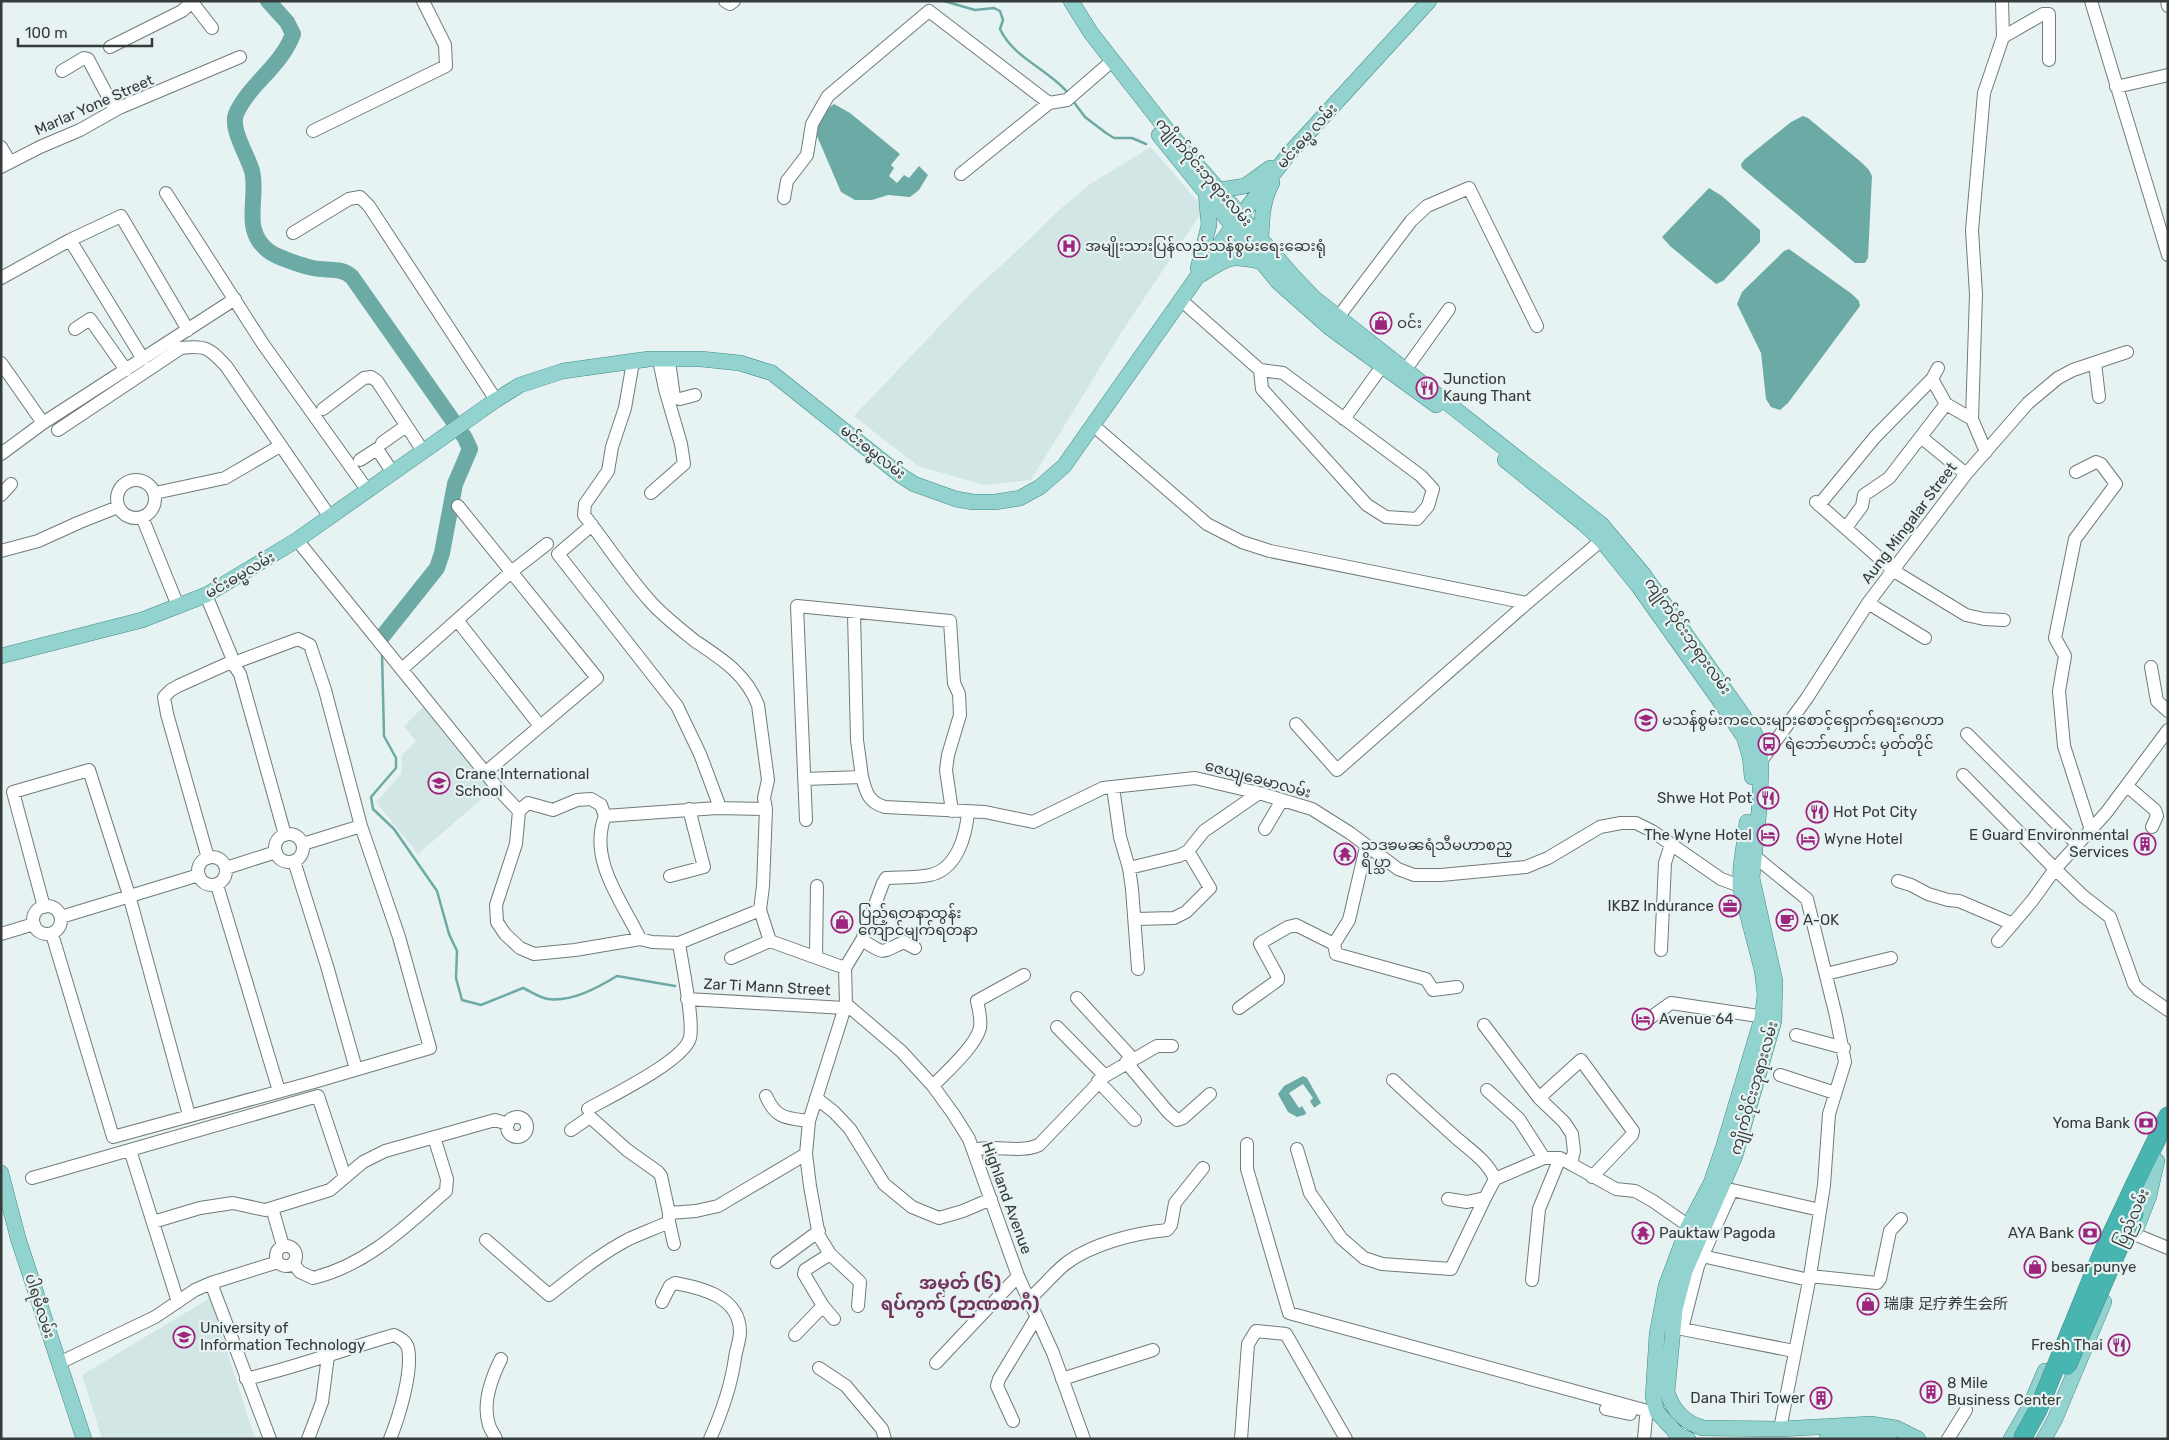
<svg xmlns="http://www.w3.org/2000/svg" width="2169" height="1440" font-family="Rubik,'Noto Sans SC','Noto Sans Myanmar',sans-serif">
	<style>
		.built { fill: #d2e7e5 }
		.water { fill: #6caaa6 }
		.pier { fill: #e7f3f2 }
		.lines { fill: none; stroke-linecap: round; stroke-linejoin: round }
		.stream { stroke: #6caaa6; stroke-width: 2.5 }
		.river { stroke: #6caaa6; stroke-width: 16 }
		.minor-casing { stroke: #707b7a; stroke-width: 14 }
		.major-casing { stroke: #428a87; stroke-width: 16 }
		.highway-casing { stroke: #428a87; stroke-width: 19 }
		.minor { stroke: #fff; stroke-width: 12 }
		.major { stroke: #92d3d0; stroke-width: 15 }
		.highway { stroke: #49b5b0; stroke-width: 18 }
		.highway-bridge-casing { stroke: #428a87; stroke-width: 19; stroke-linecap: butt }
		.highway-bridge { stroke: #49b5b0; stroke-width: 18 }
		.labels { text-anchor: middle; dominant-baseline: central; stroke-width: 4.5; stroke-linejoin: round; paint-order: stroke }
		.street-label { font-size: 15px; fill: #353a3a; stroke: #e7f3f2 }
		.poi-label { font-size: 15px; fill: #353a3a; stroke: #e7f3f2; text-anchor: start }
		.quarter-label { font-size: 18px; font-weight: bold; fill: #72365f; stroke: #e7f3f2 }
	</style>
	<rect width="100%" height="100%" fill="#e7f3f2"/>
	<path class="built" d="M1151 147 1204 209 1123 330 1031 480 984 485 918 466 854 416 974 290 1019 249 1059 210 1090 184Z
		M423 707 491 791 418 854 376 802 401 774 402 755 416 741 404 726Z
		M210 1298 255 1439H102L82 1375Z"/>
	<path class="water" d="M834 104 850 113 900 154 891 165 894 168 889 176 897 183 904 175 909 178 919 166 928 175 919 190 910 197 888 195 872 200H855L841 192 817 136 819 120 827 109Z
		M1803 116 1808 118 1861 162 1869 170 1872 176 1868 258 1865 263H1855L1742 168 1741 164 1745 159 1791 122Z
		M1709 188 1722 196 1760 230V242L1723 281 1716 284 1670 246 1662 237Z
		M1789 249 1852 294 1859 301 1860 306 1788 403 1780 410 1771 407 1766 399 1761 353 1737 304 1742 292 1784 251Z
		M1303 1076 1307 1078 1321 1103 1304 1115 1297 1117 1288 1112 1278 1094 1284 1086Z"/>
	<path class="pier" d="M1303 1084 1313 1098 1310 1101 1316 1111 1308 1116 1302 1106 1299 1108 1289 1093Z"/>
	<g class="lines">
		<path class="stream" d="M944 1 975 10 994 8 1000 11 1003 20 1000 29C1014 59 1049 69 1069 94
			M1073 101 1085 117 1106 133 1114 138H1132L1146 144
			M382 653 384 736 396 758V768L371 797 373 809 394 829 437 891 449 934 457 951 456 978 462 1000 481 1005 523 988C530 991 540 998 548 999 572 1002 597 988 617 976L675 986"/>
		<path class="river" d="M268 1 287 22 293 34C281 67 249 84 236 114 230 129 248 156 252 171 259 198 240 231 270 252 279 258 303 266 313 268 327 271 342 267 352 277L465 438 470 449 455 484 442 553 437 568 382 637"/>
		<g class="minor-casing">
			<path id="minor" d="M725 1 730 4 734 1
				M2002 1 2003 37
				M2091 1 2168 255
				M2167 1 2168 6
				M192 2 212 28
				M110 47 182 11 193 1
				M62 71 84 58 88 59 115 110
				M2116 87 2168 75
				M313 131 446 66 445 45 423 1
				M1 147 10 162
				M1 167 40 147 80 130 119 108 240 57
				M961 174 1049 103 1067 100 1112 61
				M166 193 263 344 368 491
				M784 198 787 181 807 155 812 124 828 96 929 11 1049 103
				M293 233 349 199 360 197 369 206 496 400
				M70 240 143 359
				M1 278 70 240 121 216 188 330
				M1181 300 1260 370 1283 373 1421 476 1433 489 1428 506 1417 519 1386 517 1367 505 1262 389 1260 370
				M1333 324 1411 221 1427 206 1469 188 1537 326
				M75 329 90 319 126 370
				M669 361 674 397 680 399 695 395
				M633 362 625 408 612 447 608 471 585 504 584 515C606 543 626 574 649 600 662 615 680 629 695 641 722 659 746 674 758 705L768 780 764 798 766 809 763 886 760 910 770 941 845 968
				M1 363 43 423
				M2095 363 2099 397
				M1938 368 1932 379 1946 404 1972 419
				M1406 369 1449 309
				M323 409 364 378 371 377 377 381 423 451
				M1344 419 1388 358
				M1094 426 1207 524 1242 542 1270 551 1527 603
				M58 430 181 348C206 345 209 348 226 366L330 517
				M1921 437 1966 474
				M382 443 406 426
				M1986 452 1972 419 1976 294 1972 230 1984 93 2003 37 2043 14H2049V60
				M1 454 43 423 235 299
				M360 460 377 449 393 473
				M2076 472 2096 462 2101 464 2116 484 2075 539 2055 638 2065 656 2059 691 2064 746 2091 830
				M117 499a19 19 0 1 1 38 0a19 19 0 1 1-38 0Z
				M155 493 225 478 280 446
				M651 493 684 464 681 444 665 389 659 360
				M1 495 11 484
				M1816 502 1894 571 1966 615 1984 619 2004 620
				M1819 505 1875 437 1932 379
				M458 506 597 678 486 772
				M142 517 178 606
				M592 525 558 554 677 706 700 754 718 802 717 808 605 816
				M1846 528 1862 506 1864 495 1889 478 1946 404
				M297 540 500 791 519 811 516 844 496 905 497 922 505 934 520 948 534 954 575 950 640 939 652 942 679 943 760 910
				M1 551 38 541 80 522 118 507
				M206 595 231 655
				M1868 603 1925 638
				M854 613 857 740 862 777
				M457 620 540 726
				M239 661 298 639 310 645 325 690 361 826 303 844
				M234 665 240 674 285 835
				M2151 667 2157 701 2168 711
				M402 669 511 572 547 544
				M1296 724 1337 770 1527 603 1609 534
				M1967 734 2078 845
				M1758 765 1807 698 1868 603 1966 474 2028 403 2058 378 2073 370 2127 352
				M1963 775 2055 869 2083 896 2110 917 2134 984 2139 990 2168 1010
				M804 779 862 777C866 792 868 802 885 807L985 812 1033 822 1103 788 1195 778 1259 793 1312 809 1350 833 1398 869 1414 875H1441L1526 867 1548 858 1600 827 1621 823H1636L1652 831 1721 879 1740 886 1748 885
				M2127 786 2155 810 2157 816 2152 827
				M1113 787 1120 837 1129 868 1132 889 1138 969
				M717 808 766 809
				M519 811 528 803 553 810 577 800 591 799 601 805 605 816C588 860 622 901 640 939
				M806 820 797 606 950 621 954 683 959 694 960 715 948 755 946 770 952 811
				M1265 829 1282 800
				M275 848a14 14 0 1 1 28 0a14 14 0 1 1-28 0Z
				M1366 847 1349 920 1334 944 1336 954 1426 979 1433 990 1457 987
				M1753 855 1807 899 1836 1016 1845 1062 1829 1114 1824 1185 1810 1276 1780 1429
				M198 871a14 14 0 1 1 28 0a14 14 0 1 1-28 0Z
				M208 858 167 714 164 697 171 690 178 686 229 663
				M294 861 327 966 356 1069
				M226 868 276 852
				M1129 868 1179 856 1188 851 1204 831 1259 793
				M670 876 704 867 689 809
				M1898 881 1911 885 1928 894 1948 900 1959 901 2013 924
				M217 885 279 1091
				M33 920a14 14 0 1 1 28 0a14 14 0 1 1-28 0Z
				M44 907 13 792 89 770 129 895 189 1115
				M61 917 199 875
				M1135 919 1174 918 1186 912 1210 888 1188 851
				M1 934 34 924
				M52 934 113 1137 314 1082 430 1048 399 937 361 826
				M862 940C886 955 879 953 904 942L915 948
				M1998 941 2032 901 2055 869 2106 813 2168 730
				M1661 950 1665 863 1671 844
				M816 957 817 886
				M731 958 770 941
				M1826 974 1891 958
				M1077 998 1133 1059
				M687 999 845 1008
				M846 1004 901 1051 933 1086 954 1115 969 1139 1018 1276 1053 1353 1084 1439
				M1239 1008 1278 980V977L1260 944 1262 942 1288 927 1296 925 1334 944
				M1643 1023 1671 1003 1772 1018
				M1484 1025 1539 1098 1564 1122 1572 1134 1574 1151 1571 1164 1616 1189 1635 1191 1653 1201 1696 1231
				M1057 1027 1105 1076
				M1796 1035 1844 1048
				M1126 1062 1168 1112 1177 1120 1183 1118 1210 1094
				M1780 1075 1835 1093
				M1393 1080C1413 1099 1433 1117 1453 1135 1468 1149 1486 1159 1495 1179L1544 1158H1560L1571 1164
				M1098 1081 1135 1120
				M933 1086C946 1072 975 1047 980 1028 981 1021 979 1009 977 1001L1024 975
				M1487 1090 1519 1119 1544 1158
				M766 1096C776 1119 786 1118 809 1121
				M816 1098 834 1112 850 1129 884 1184 912 1207 939 1218 963 1211 991 1199
				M1539 1098 1581 1060 1633 1131 1632 1135 1592 1177
				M588 1109C609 1097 684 1061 690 1038 694 1020 682 964 679 943
				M507 1127a10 10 0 1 1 20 0a10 10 0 1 1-20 0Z
				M571 1130 590 1117 627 1150 658 1172 661 1176 669 1213
				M1247 1144V1169L1289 1313 1651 1412
				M1297 1149 1310 1193 1341 1238 1364 1258 1382 1264 1451 1269 1485 1198
				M130 1150 178 1302
				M974 1150C995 1144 1019 1154 1039 1145L1105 1076 1157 1046H1172
				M32 1178 318 1096 345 1177
				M1448 1199 1467 1202 1485 1198 1495 1179
				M272 1208 283 1246
				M153 1222 200 1208 233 1203 265 1210 272 1208 330 1190 363 1162 385 1151 495 1120 508 1124
				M669 1222V1213L696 1211 718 1206 806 1154
				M2134 1234 2168 1248
				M486 1240 549 1295C575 1275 600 1254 629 1239 642 1233 656 1228 669 1222L674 1244
				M276 1256a10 10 0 1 1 20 0a10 10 0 1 1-20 0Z
				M830 1254 805 1270 804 1274 823 1306 834 1319
				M1702 1256 1809 1280
				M777 1262 819 1231
				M293 1263 300 1272 313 1278C367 1265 406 1226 446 1191L447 1179 434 1137
				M1810 1276 1877 1283 1880 1279 1890 1231 1901 1219
				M1532 1280 1539 1209 1560 1158
				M211 1283 270 1439
				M1028 1300C1041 1289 1052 1275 1064 1265 1090 1244 1135 1233 1167 1230L1171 1225 1175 1203 1203 1168
				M662 1302 670 1286 675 1283C702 1288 740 1297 740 1332 740 1340 736 1350 735 1358 731 1387 722 1412 710 1439
				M858 1306 860 1282 830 1254 819 1236 810 1186 806 1154 809 1121 846 1004 845 968 862 940 883 883 886 878C900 877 916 878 930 875 957 869 966 836 968 812
				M795 1335 823 1306
				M1794 1351 1682 1329 1698 1266 1732 1190 1820 1210
				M59 1363 155 1317 195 1290 211 1283 278 1262
				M936 1363 1018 1276
				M819 1368 846 1386 882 1429 885 1439
				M246 1379C297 1367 345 1349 394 1335 400 1338 406 1341 408 1348 413 1371 399 1417 390 1439
				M1062 1379 1153 1350
				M1606 1409 1630 1414
				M1013 1421 997 1386 999 1379 1036 1318
				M308 1439 322 1402 328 1356
				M496 1439C494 1434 490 1429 489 1425 482 1404 492 1377 501 1359
				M1241 1439 1248 1344 1256 1331 1286 1334 1346 1439
				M1644 1439 1646 1417
				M1948 1439 1966 1410"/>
		</g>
		<g class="major-casing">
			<path id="major" d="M1071 1 1091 33 1167 130 1292 275 1314 298 1601 524 1644 575 1752 728 1760 745 1761 763 1760 801 1752 878 1775 981 1774 1021 1735 1156 1685 1271 1675 1309 1667 1392C1673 1411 1684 1422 1703 1428L1780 1429 1871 1424 1896 1428 1918 1439
				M1159 135 1278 282 1330 328 1436 405
				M1220 190 1245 186 1270 168
				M1261 239C1262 219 1262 201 1272 183
				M1198 268 1209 225 1206 194
				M1202 274C1229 256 1231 255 1262 262
				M1505 460 1584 524 1602 541 1639 587 1720 701 1744 737 1750 757 1752 777
				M1 656 142 620 206 595 297 540 496 400 520 385 563 371 649 359H701L740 363 772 373 900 475 914 484 956 499 973 502H995L1020 498 1040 487 1064 466 1233 226 1288 155 1429 1
				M1 1173 18 1238 84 1439
				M2136 1229 2149 1196 2157 1161
				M1688 1439 1679 1436 1657 1412 1653 1397 1657 1334 1666 1286 1688 1227 1711 1183 1724 1145 1762 1018 1765 995 1762 970 1740 886 1741 866 1747 822
				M1827 1439 1867 1436 1889 1439
				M2011 1439 2030 1406 2045 1371
				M2044 1439 2055 1419 2104 1302"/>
		</g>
		<g class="highway-casing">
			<path id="highway" d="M2135 1184 2168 1116"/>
		</g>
		<use href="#minor" class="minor"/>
		<use href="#major" class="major"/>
		<use href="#highway" class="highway"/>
		<g class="highway-bridge-casing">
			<path id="highway-bridge" d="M2067 1366 2135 1211
				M2022 1439 2038 1410 2101 1256 2135 1184"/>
		</g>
		<use href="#highway-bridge" class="highway-bridge"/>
	</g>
	<defs>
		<g id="hospital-ring" transform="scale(1.125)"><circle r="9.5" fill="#e7f3f2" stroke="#9d257e" stroke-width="1.5"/><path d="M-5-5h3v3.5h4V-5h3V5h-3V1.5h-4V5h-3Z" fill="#9d257e"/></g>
		<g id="shop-ring" transform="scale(1.125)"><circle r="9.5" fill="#e7f3f2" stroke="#9d257e" stroke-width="1.5"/><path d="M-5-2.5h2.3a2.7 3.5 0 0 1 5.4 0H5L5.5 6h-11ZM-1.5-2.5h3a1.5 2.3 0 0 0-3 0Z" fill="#9d257e"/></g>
		<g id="restaurant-ring" transform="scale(1.125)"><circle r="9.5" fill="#e7f3f2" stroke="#9d257e" stroke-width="1.5"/><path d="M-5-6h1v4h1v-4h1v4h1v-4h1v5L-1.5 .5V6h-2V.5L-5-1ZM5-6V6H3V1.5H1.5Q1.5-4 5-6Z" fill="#9d257e"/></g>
		<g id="school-ring" transform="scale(1.125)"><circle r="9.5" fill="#e7f3f2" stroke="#9d257e" stroke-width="1.5"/><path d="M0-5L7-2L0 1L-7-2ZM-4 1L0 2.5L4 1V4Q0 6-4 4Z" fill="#9d257e"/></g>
		<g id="bus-ring" transform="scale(1.125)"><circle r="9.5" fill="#e7f3f2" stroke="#9d257e" stroke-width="1.5"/><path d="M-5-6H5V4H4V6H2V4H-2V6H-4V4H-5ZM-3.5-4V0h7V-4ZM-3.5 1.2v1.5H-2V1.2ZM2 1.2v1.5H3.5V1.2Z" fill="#9d257e"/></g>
		<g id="hotel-ring" transform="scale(1.125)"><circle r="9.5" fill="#e7f3f2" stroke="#9d257e" stroke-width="1.5"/><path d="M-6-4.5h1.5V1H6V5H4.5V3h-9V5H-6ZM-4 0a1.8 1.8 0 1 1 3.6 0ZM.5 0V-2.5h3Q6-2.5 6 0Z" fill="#9d257e"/></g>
		<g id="building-ring" transform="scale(1.125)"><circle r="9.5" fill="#e7f3f2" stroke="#9d257e" stroke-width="1.5"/><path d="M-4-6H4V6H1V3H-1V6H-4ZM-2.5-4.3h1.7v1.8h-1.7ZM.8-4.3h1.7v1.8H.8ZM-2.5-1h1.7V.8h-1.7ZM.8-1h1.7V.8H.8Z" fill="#9d257e"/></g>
		<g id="temple-ring" transform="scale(1.125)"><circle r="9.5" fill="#e7f3f2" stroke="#9d257e" stroke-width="1.5"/><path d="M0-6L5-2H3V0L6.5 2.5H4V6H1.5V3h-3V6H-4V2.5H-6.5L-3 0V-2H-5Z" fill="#9d257e"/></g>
		<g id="office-ring" transform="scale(1.125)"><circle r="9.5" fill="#e7f3f2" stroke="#9d257e" stroke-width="1.5"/><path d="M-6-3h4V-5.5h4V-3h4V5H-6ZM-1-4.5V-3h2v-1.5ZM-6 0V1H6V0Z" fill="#9d257e"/></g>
		<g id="cafe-ring" transform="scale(1.125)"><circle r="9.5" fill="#e7f3f2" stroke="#9d257e" stroke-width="1.5"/><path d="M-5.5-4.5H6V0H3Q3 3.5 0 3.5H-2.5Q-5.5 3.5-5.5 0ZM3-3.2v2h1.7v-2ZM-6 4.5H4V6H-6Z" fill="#9d257e"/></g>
		<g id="bank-ring" transform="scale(1.125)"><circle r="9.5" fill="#e7f3f2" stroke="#9d257e" stroke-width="1.5"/><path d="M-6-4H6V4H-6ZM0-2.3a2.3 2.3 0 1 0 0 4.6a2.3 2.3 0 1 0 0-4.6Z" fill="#9d257e"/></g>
		<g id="university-ring" transform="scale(1.125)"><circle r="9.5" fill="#e7f3f2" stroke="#9d257e" stroke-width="1.5"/><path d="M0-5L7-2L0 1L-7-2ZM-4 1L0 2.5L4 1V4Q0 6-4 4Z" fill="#9d257e"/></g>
	</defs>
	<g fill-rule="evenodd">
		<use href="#hospital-ring" x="1069" y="246"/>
		<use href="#shop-ring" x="1381" y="323"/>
		<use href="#restaurant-ring" x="1427" y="388"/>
		<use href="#school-ring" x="1646" y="720"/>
		<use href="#bus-ring" x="1769" y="744"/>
		<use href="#school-ring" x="439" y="783"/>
		<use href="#restaurant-ring" x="1768" y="798"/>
		<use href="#restaurant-ring" x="1817" y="812"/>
		<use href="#hotel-ring" x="1768" y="835"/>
		<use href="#hotel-ring" x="1808" y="839"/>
		<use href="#building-ring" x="2145" y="844"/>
		<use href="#temple-ring" x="1345" y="854"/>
		<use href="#office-ring" x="1730" y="906"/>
		<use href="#cafe-ring" x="1787" y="920"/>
		<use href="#shop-ring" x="842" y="922"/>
		<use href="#hotel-ring" x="1643" y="1019"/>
		<use href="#bank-ring" x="2146" y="1123"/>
		<use href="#temple-ring" x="1643" y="1233"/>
		<use href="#bank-ring" x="2090" y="1233"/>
		<use href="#shop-ring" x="2035" y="1267"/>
		<use href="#shop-ring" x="1868" y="1304"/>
		<use href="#university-ring" x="184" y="1337"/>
		<use href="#restaurant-ring" x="2119" y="1345"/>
		<use href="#building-ring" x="1931" y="1392"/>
		<use href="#building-ring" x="1821" y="1398"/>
	</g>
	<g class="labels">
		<g class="street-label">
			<text transform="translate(94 105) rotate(-24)">Marlar Yone Street</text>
			<text transform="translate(1307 136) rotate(-48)">မင်းဓမ္မ လမ်း</text>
			<text transform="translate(1204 172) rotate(49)">ကျိုက်ဝိုင်းဘုရားလမ်း</text>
			<text transform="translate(873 452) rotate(38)">မင်းဓမ္မလမ်း</text>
			<text transform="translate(1909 523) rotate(-53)">Aung Mingalar Street</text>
			<text transform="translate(240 575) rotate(-30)">မင်းဓမ္မလမ်း</text>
			<text transform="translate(1688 636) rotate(55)">ကျိုက်ဝိုင်းဘုရားလမ်း</text>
			<text transform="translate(1258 779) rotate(15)">ဇေယျခေမာလမ်း</text>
			<text transform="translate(767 987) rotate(3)">Zar Ti Mann Street</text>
			<text transform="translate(1754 1088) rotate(-74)">ကျိုက်ဝိုင်းဘုရားလမ်း</text>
			<text transform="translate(1007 1198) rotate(70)">Highland Avenue</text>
			<text transform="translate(2132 1218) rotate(-66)">ပြည်လမ်း</text>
			<text transform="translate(40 1306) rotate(72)">ပါရမီလမ်း</text>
		</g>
		<g class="poi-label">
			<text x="1085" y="246">အမျိုးသားပြန်လည်သန်စွမ်းရေးဆေးရုံ</text>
			<text x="1397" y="323">ဝင်း</text>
			<text x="1443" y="379">Junction<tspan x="1443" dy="17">Kaung Thant</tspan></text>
			<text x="1662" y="720">မသန်စွမ်းကလေးများစောင့်ရှောက်ရေးဂေဟာ</text>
			<text x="1785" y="744">ရဲဘော်ဟောင်း မှတ်တိုင်</text>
			<text x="455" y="774">Crane International<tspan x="455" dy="17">School</tspan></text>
			<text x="1752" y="798" text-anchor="end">Shwe Hot Pot</text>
			<text x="1833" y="812">Hot Pot City</text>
			<text x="1752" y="835" text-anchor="end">The Wyne Hotel</text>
			<text x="2129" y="835" text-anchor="end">E Guard Environmental<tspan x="2129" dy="17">Services</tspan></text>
			<text x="1824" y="839">Wyne Hotel</text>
			<text x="1361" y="845">သဒၶမၼရံသီမဟာစည္<tspan x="1361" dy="17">ရိပ္သာ</tspan></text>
			<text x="1714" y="906" text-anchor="end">IKBZ Indurance</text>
			<text x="858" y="913">ပြည့်ရတနာထွန်း<tspan x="858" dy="17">ကျောင်မျက်ရတနာ</tspan></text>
			<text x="1803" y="920">A-OK</text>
			<text x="1659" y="1019">Avenue 64</text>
			<text x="2130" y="1123" text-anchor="end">Yoma Bank</text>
			<text x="1659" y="1233">Pauktaw Pagoda</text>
			<text x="2074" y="1233" text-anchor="end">AYA Bank</text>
			<text x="2051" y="1267">besar punye</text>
			<text x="1884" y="1304">瑞康 足疗养生会所</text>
			<text x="200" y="1328">University of<tspan x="200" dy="17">Information Technology</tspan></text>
			<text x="2103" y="1345" text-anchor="end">Fresh Thai</text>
			<text x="1947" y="1383">8 Mile<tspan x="1947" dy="17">Business Center</tspan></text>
			<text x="1805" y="1398" text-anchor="end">Dana Thiri Tower</text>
		</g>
		<g class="quarter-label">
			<text x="960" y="1283">အမှတ် (၆)<tspan x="960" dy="21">ရပ်ကွက် (ဉာဏစာဂီ)</tspan></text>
		</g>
	</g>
	<rect width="2169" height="1440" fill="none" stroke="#353a3a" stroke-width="5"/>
	<path d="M18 38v8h134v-8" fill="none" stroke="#353a3a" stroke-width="2.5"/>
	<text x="25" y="38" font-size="15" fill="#353a3a" stroke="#e7f3f2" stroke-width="4" paint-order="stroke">100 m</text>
</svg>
